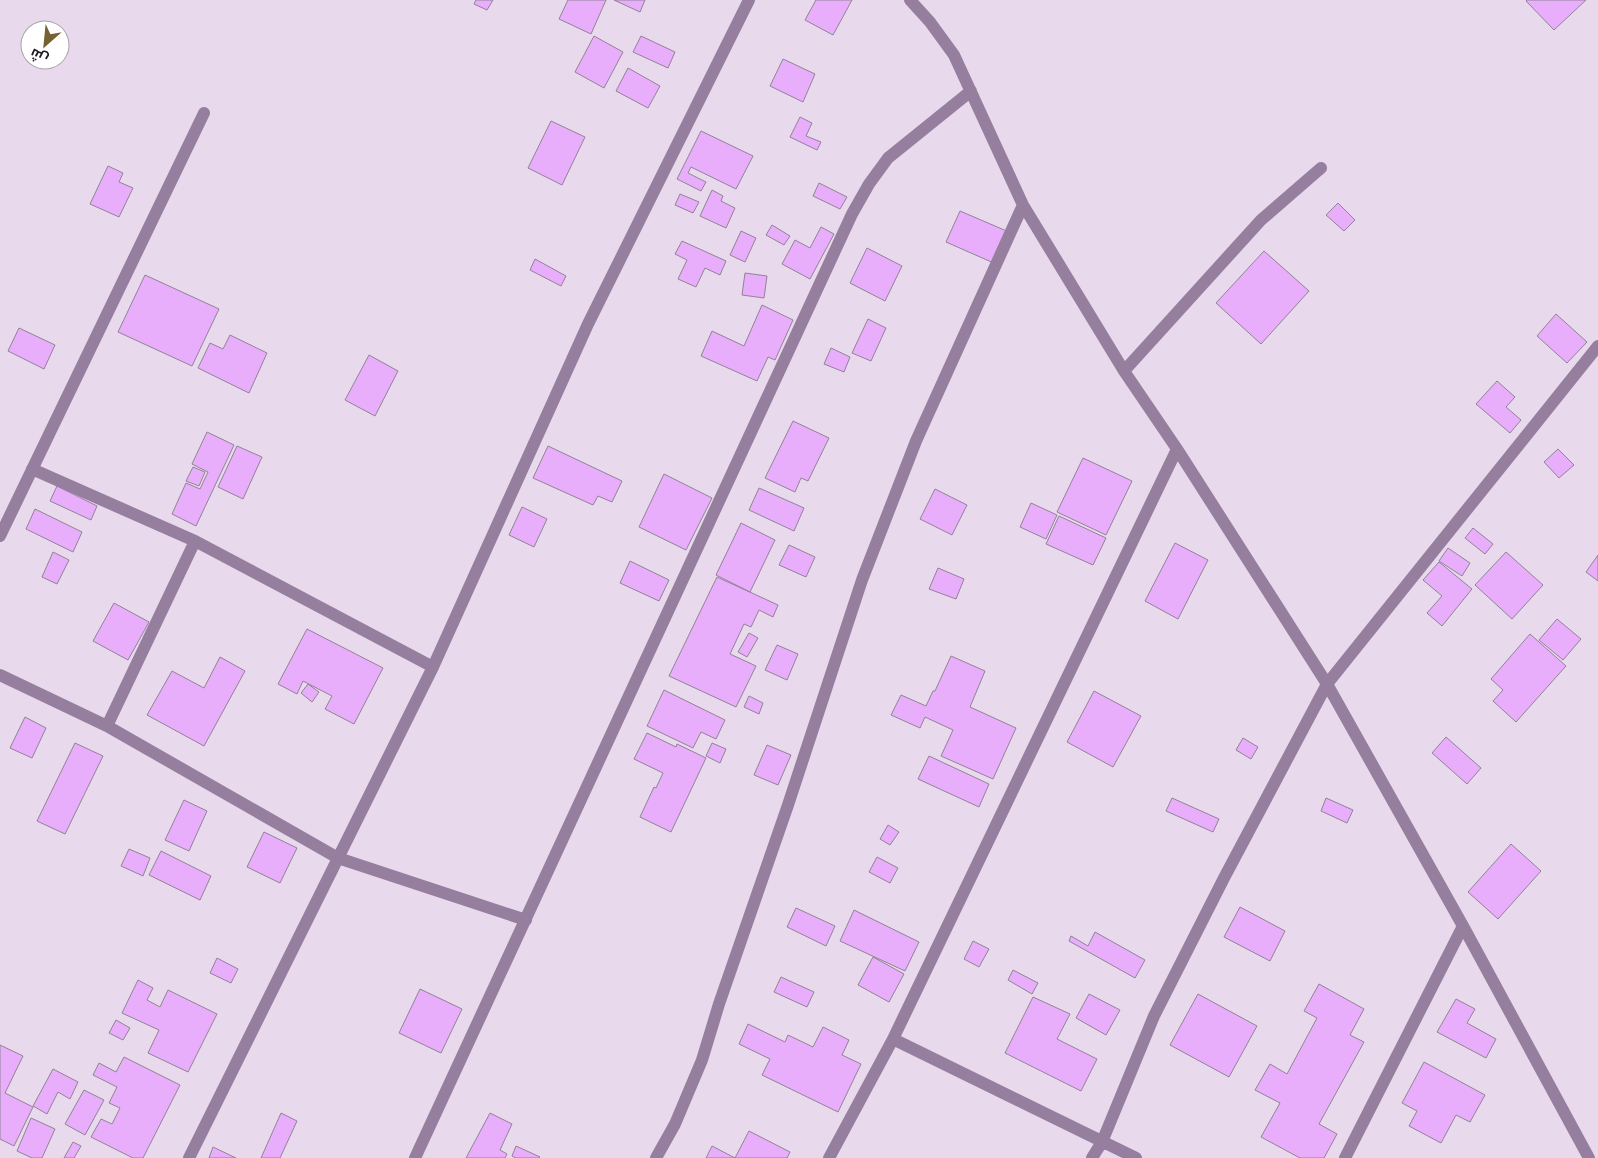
<svg xmlns="http://www.w3.org/2000/svg" width="1598" height="1158" font-family="'Work Sans',Cairo,sans-serif">
	<style>
		.building { fill: #e9aefb; stroke: #908395 }
		.lines { fill: none; stroke-linecap: round; stroke-linejoin: round }
		.minor { stroke: #967e9e; stroke-width: 12 }
	</style>
	<rect width="100%" height="100%" fill="#e8d9ed"/>
	<path class="building" d="M476 0H493L487 10 474 4Z
		M568 0H606L591 34 559 19Z
		M614 0H645L640 12Z
		M816 0H852L833 35 805 20Z
		M1527 0H1586L1554 30 1526 1Z
		M594 36 623 52 604 88 575 72Z
		M641 36 675 52 668 68 633 52Z
		M783 59 815 74 803 102 770 86Z
		M628 68 660 86 648 108 616 91Z
		M800 117 812 123 806 136 821 142 817 150 790 137Z
		M551 121 585 137 562 185 528 168Z
		M701 131 753 156 736 189 691 167 688 173 706 182 701 191 677 179Z
		M108 166 123 173 119 182 133 188 119 217 90 204Z
		M819 183 847 197 840 209 813 196Z
		M712 190 723 196 721 201 735 208 726 228 700 216Z
		M680 194 699 202 693 213 675 205Z
		M1338 203 1355 220 1344 231 1326 215Z
		M960 211 1009 232 996 264 946 242Z
		M772 225 790 236 784 245 766 235Z
		M821 227 834 234 810 279 782 264 795 240 810 248Z
		M741 231 756 238 745 262 730 255Z
		M682 241 726 261 720 275 705 268 696 287 678 279 687 260 675 254Z
		M867 248 902 266 885 301 850 283Z
		M1264 251 1309 291 1261 344 1216 303Z
		M535 259 566 276 561 286 530 270Z
		M745 273 767 276 764 298 742 295Z
		M145 275 219 309 192 366 118 332Z
		M762 305 793 320 775 360 768 357 757 381 701 356 712 331 744 346Z
		M1556 314 1587 342 1567 363 1537 336Z
		M868 319 886 328 871 361 852 353Z
		M19 328 55 345 44 369 8 351Z
		M230 335 267 353 249 393 198 368 210 343 223 349Z
		M831 348 850 357 844 372 824 364Z
		M369 355 398 371 375 416 345 400Z
		M1497 381 1515 397 1506 407 1521 420 1510 433 1476 404Z
		M793 421 829 438 808 481 801 478 795 492 765 478Z
		M207 432 234 445 196 526 172 514 186 483 200 489 208 472 192 464Z
		M237 446 262 457 243 499 218 487Z
		M548 446 622 481 612 502 598 496 593 505 533 478Z
		M1558 449 1574 465 1559 478 1544 462Z
		M1083 458 1132 481 1106 535 1057 512Z
		M193 467 205 472 199 486 186 481Z
		M664 474 712 498 686 550 639 527Z
		M57 486 97 506 91 520 50 501Z
		M759 488 804 508 794 531 749 510Z
		M935 489 967 505 952 535 920 519Z
		M1031 503 1057 515 1046 539 1020 527Z
		M522 507 547 519 534 547 509 535Z
		M35 509 82 532 73 552 26 529Z
		M1059 516 1106 538 1093 565 1046 544Z
		M741 523 775 540 750 592 716 575Z
		M1473 528 1493 544 1485 554 1465 538Z
		M1175 543 1208 560 1178 619 1145 601Z
		M789 545 815 557 806 577 779 565Z
		M1448 548 1470 563 1462 576 1439 561Z
		M53 552 69 560 57 584 42 577Z
		M1506 552 1543 585 1512 619 1475 585Z
		M1598 555V581L1586 572Z
		M630 561 669 580 659 601 620 583Z
		M1439 562 1472 589 1442 626 1427 613 1442 596 1423 580Z
		M938 568 964 579 956 599 929 589Z
		M717 577 778 605 773 617 759 610 751 627 744 624 730 654 756 666 736 707 669 676Z
		M114 603 149 622 128 660 93 641Z
		M1557 619 1581 639 1563 660 1539 640Z
		M307 629 383 668 354 724 325 709 332 696 303 681 297 694 278 684Z
		M749 633 758 638 747 657 738 652Z
		M1530 634 1566 666 1516 722 1493 701 1503 690 1491 679Z
		M777 645 798 654 787 680 765 670Z
		M951 656 985 671 970 707 1016 728 993 779 941 756 953 730 925 717 920 728 891 715 901 695 926 706 933 691H935Z
		M220 657 245 671 204 746 147 715 172 671 204 688Z
		M308 684 319 692 312 702 301 693Z
		M664 690 725 720 716 739 701 732 693 748 647 726Z
		M1094 691 1141 716 1113 767 1067 742Z
		M749 696 763 703 759 714 744 707Z
		M25 717 46 728 32 758 10 748Z
		M647 733 676 747 677 744 706 758 671 832 640 817 654 787 656 788 663 773 634 759Z
		M1446 737 1481 768 1467 784 1432 753Z
		M1243 738 1258 747 1251 759 1236 750Z
		M75 743 103 756 65 834 37 821Z
		M712 743 726 749 720 763 706 756Z
		M767 745 791 755 778 785 754 775Z
		M929 756 989 784 979 807 918 779Z
		M1172 798 1219 819 1213 832 1166 811Z
		M1326 798 1353 810 1347 823 1321 811Z
		M184 800 207 811 189 851 165 840Z
		M888 825 899 832 890 845 880 839Z
		M264 832 297 848 280 883 247 867Z
		M1511 844 1541 871 1498 919 1468 892Z
		M129 849 150 858 143 876 121 866Z
		M161 851 211 876 200 900 149 875Z
		M877 857 898 868 890 883 869 872Z
		M1240 907 1285 931 1270 961 1224 937Z
		M796 908 835 926 826 946 787 927Z
		M854 910 919 942 905 971 840 941Z
		M1095 932 1145 960 1135 978 1069 941 1071 936 1088 946Z
		M973 941 989 949 979 967 964 959Z
		M873 957 904 974 889 1002 858 985Z
		M217 958 238 969 231 983 210 973Z
		M1013 970 1038 983 1032 994 1008 980Z
		M781 977 814 992 807 1007 774 992Z
		M138 980 153 988 147 1000 160 1007 168 990 217 1014 188 1072 148 1053 159 1030 122 1013Z
		M1319 984 1364 1009 1350 1035 1364 1042 1319 1124 1337 1134 1324 1158H1300L1261 1137 1280 1103 1255 1090 1270 1064 1287 1074 1317 1018 1304 1011Z
		M420 989 462 1009 441 1053 399 1033Z
		M1089 994 1120 1010 1106 1035 1076 1018Z
		M1198 994 1257 1026 1229 1077 1170 1045Z
		M1033 997 1070 1014 1057 1039 1097 1059 1081 1091 1005 1053Z
		M1456 999 1475 1009 1467 1023 1496 1039 1486 1058 1437 1032Z
		M116 1020 130 1028 123 1040 109 1033Z
		M748 1024 785 1042 788 1035 813 1047 823 1027 849 1040 842 1055 861 1064 838 1112 762 1075 770 1059 739 1044Z
		M0 1045 23 1056 5 1093 33 1107 14 1146 0 1139Z
		M124 1057 180 1085 143 1158H133L91 1137 101 1119 112 1124 120 1108 109 1103 117 1087 93 1075 99 1063 116 1072Z
		M1424 1062 1485 1095 1470 1122 1456 1115 1441 1143 1409 1126 1417 1111 1402 1103Z
		M53 1069 78 1082 70 1099 58 1092 47 1114 33 1106Z
		M84 1090 104 1100 85 1135 65 1124Z
		M281 1113 297 1121 280 1158H261Z
		M490 1113 512 1124 500 1150 507 1154 505 1158H466Z
		M31 1118 55 1129 42 1158H32L17 1151Z
		M749 1131 790 1152 787 1158H735Z
		M73 1142 81 1146 74 1158H64Z
		M516 1146 540 1157 539 1158H516L512 1156Z
		M712 1146 735 1158H706Z
		M213 1147 236 1158H209Z"/>
	<g class="lines">
		<path class="minor" d="M910 0 930 22 954 55 1023 205 1124 371 1177 449 1327 684 1463 926 1589 1158
			M1124 371 1261 220 1321 168
			M32 469 195 541 433 667
			M0 536 204 113
			M0 675 107 726 338 858 526 920
			M107 726 195 541
			M893 1039 1136 1158
			M189 1158 433 667 588 324 749 0
			M415 1158 852 214 869 184 888 158 971 91
			M656 1158 675 1124 702 1060 719 1004 788 805 862 580 916 441 1023 205
			M829 1158 893 1039 1177 449
			M1092 1158 1102 1142 1154 1016 1224 878 1327 684 1598 346
			M1345 1158 1463 926"/>
	</g>
	<g transform="translate(45 45) rotate(207)"><circle r="24" fill="#ffffff" stroke="#a5a3a6"/>
	<path d="M0-4L9 19L0 12L-9 19Z" fill="#766130"/>
	<text y="-8" font-size="14" font-weight="bold" text-anchor="middle" fill="#1f1a21">ش</text>
	</g>
</svg>
